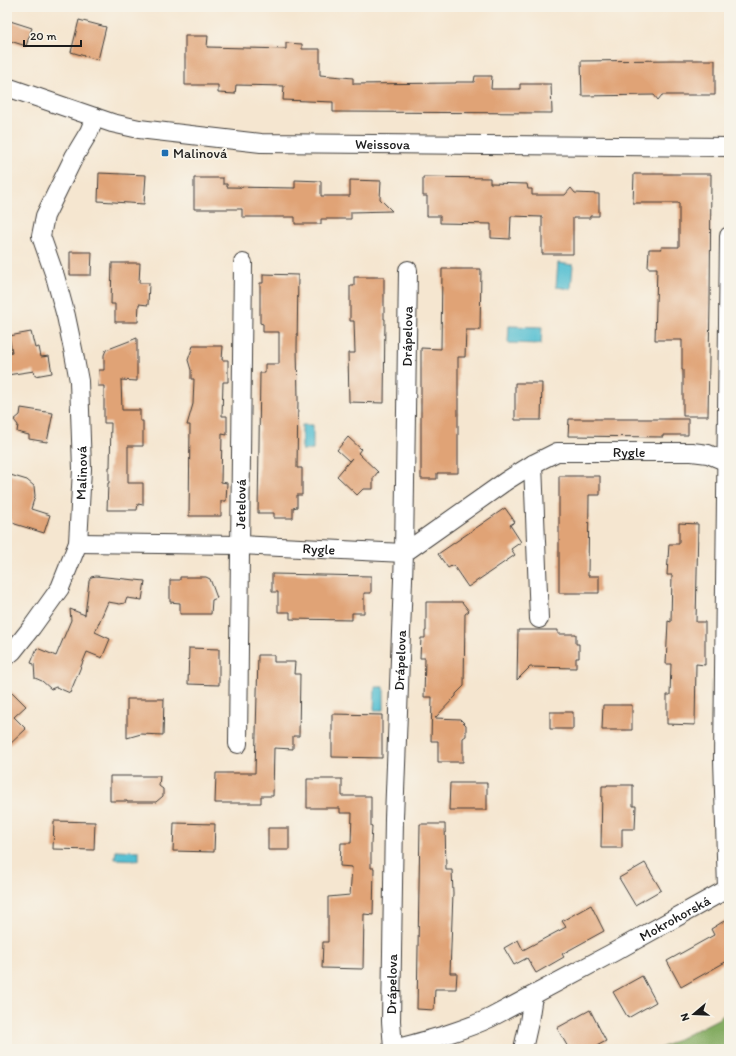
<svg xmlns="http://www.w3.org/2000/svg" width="736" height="1056" font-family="Itim,sans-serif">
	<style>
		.forest { fill: #84ac62; stroke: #50643f }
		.water { fill: #55bfd2; stroke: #386e77 }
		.building { fill: #e0a376 }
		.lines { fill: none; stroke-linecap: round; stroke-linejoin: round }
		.minor-casing { stroke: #3d3a37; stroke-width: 20 }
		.minor { stroke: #fff; stroke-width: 18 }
		.poi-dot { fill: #1f6fb2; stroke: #f7f3e8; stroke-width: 1.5 }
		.labels { text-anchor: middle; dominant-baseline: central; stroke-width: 4; stroke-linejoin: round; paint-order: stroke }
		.street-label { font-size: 14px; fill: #1c1c1c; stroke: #f7f3e8 }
		.poi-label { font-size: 14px; fill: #1c1c1c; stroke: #f7f3e8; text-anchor: start }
	</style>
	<rect width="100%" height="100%" fill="#f7f3e8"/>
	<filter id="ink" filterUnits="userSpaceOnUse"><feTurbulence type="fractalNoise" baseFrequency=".025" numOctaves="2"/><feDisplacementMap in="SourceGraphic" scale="8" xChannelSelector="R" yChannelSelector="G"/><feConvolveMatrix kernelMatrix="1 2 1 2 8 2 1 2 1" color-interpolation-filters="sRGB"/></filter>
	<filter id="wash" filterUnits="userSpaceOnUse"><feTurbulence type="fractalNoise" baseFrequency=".012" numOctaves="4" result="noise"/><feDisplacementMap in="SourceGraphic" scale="16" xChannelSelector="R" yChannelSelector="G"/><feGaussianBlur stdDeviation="0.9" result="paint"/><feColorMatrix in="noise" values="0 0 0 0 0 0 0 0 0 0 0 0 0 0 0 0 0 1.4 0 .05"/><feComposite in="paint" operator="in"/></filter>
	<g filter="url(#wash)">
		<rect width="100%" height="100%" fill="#f5e6d0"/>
		<path class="forest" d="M729 1011V1049H659L718 1019Z"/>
		<path class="water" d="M558 263 573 265 571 289 556 287Z
			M509 326 542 327 541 344 508 343Z
			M302 425H313V450H302Z
			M375 687H384V710H374Z
			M116 850 139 851V860L115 859Z"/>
		<g id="blocks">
			<path class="building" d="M7 20 32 28 26 46 7 40Z
				M79 20 106 27 98 60 71 52Z
				M185 36H208L207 47 286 49V43L302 44V49H320V75L353 78V84L456 83V82H474L475 76H492L491 89H520V84H551L552 113 333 112V102L283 100 284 86 236 85 235 94 218 93V85H185Z
				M674 60H715V95H662L658 100 654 95 582 96 581 61Z
				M99 173 146 175 144 204 98 201Z
				M634 174H711L710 303 708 416H683V370H682V340H655L657 268H648L649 249H662L661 247H679V203H633Z
				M423 177 490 178V183L527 184 528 189H532V195H565L571 188 575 193 599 194V216H590V218H573V254H542V217L511 216 510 239 491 238V224L440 223V216H427V196H423Z
				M194 178H223V184H227V187L295 188V180L321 181V196H350V180L381 181 380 199 392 211 351 212V219H321V224H295V217H242V209H194Z
				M70 252H92L91 275H70Z
				M112 263H140L139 283H149L148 305 139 304 138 322H115V304H111Z
				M442 269H481L480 330H466L465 357H458V473H437V479H421V348L441 349Z
				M263 274 298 275 297 348 298 399 297 468H302V495H297V507L293 508V518H274V513H258L260 373H265V364H279V332H263V324L260 323V283H263Z
				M354 277H384V319H385L384 403 349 402 348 353H355L354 321H350V286H354Z
				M31 332 35 348 39 347 41 357 49 356 52 373 35 376 34 371 7 375V353L12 352 9 336Z
				M137 338V381L121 380 122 410H140V421H143V446H128V483H143V505L138 504 137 510H107L108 483H109V467H110L111 423H104V386H98L99 370H104V355L106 350Z
				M193 346H223L222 360H228V382H223L222 416H227V435L222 434 221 482 227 483 226 501H221V516H189L190 425H187L193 404 194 379H191V370L188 360Z
				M515 383H542L541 420H515Z
				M21 408 53 413 47 442 29 439V435L17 432 18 425 14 420 20 415Z
				M569 419H688V435H663V437L568 436Z
				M348 437 361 449 358 453 378 472 373 478V489H363L357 495 337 476 352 458 349 461 337 450Z
				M7 474 27 480 34 486 35 496 31 509 50 515 44 533 15 524 7 517Z
				M559 476H600V495H589L588 576H599V593H559Z
				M505 508 515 522 510 525 521 542 511 549 515 555 468 587 453 565 448 568 438 554Z
				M679 523 698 524 696 622H705V665L696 664 695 725 667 724V695H670L671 664H666L668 621 671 622 672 575H667L669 544H679Z
				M272 574 371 576V593H364V613H352V620L290 619V612H278V592H272Z
				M96 576 145 581 142 600 127 598 125 603 120 604 108 602 95 632 110 639 102 658 87 652 70 693 56 687 51 689 42 681 35 678 34 664 31 663 37 648 56 656 71 620 70 609 85 615 89 581 91 577Z
				M180 577H206L210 579 217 598 212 600 211 614H180V603L170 602V580H180Z
				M426 602H462L469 611 465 614 464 686 456 694V696L435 718 460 719 466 725V736L463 738V762H438V741H431L432 697H424L425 658H420L421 638H425V631H426Z
				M518 630H558V634H576V644H579V658H576V668L530 667 517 680Z
				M189 648 219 649V685L188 684Z
				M258 655H274V662H295L294 674H300L299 736H293V749L274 748 273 796H261V803H215L216 773H255Z
				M7 687 26 706 14 717 26 729 7 747Z
				M127 699H164L163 735 141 734 127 738Z
				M603 705H632V730H602Z
				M550 712H573V729H550Z
				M332 714 382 715V758L332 757Z
				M110 776H160L159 786 163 789V796L156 802H127V801H110Z
				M307 779H342V796H371V826H372L371 844V868H374L373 915 364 914 363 969 322 968 323 942H328V897L350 895 352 867 340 866 341 843H351L352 813H340V808H307Z
				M450 783H487V810H449Z
				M607 785H633V806H636L635 829H622V848H601L602 786H607Z
				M54 821 95 822 94 850 53 849Z
				M174 823 215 824 214 852 173 851Z
				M420 824H445L446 870H452L453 893 450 973H457L456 989H435L434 1010 417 1009Z
				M268 828H289V850H268Z
				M645 863 661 890 635 905 619 878Z
				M591 905 604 931 562 954 564 957 536 973 527 958 514 965 504 948 518 940 523 950 566 927 562 921Z
				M729 918V960L681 987 667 961 714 935 711 929Z
				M642 976 656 1002 628 1018 613 992Z
				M590 1010 606 1041 591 1049H569L557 1028Z"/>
		</g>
	</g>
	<g filter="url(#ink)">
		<use href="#blocks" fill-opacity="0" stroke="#3d3a37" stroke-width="1"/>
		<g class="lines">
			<g class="minor-casing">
				<g id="minor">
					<path id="s1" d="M7 87 112 123 139 129 261 143 729 147"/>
					<path d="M533 464 539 619"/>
					<path id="s2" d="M78 543 240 545 404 553 506 481 533 464 557 452H692L708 454 727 462H729"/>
					<path id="s3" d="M7 656 13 651 32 627 60 588 78 543 82 469 79 381 74 354 66 316 55 276 41 236 45 216 74 157 89 132 95 117"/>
					<path id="s4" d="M238 744 243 263"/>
					<path d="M727 889 723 759 729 236"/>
					<path id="s5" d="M393 1049 391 1021 394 818 404 553 408 270"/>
					<path id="s6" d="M394 1049C427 1040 460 1032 490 1018L614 952 729 888"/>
					<path d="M523 1049 529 1022 533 996"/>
				</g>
			</g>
			<use href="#minor" class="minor"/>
		</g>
	</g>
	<rect class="poi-dot" x="161" y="149" width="8" height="8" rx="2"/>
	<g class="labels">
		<g class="street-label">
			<text stroke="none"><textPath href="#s1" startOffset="383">Weissova</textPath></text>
			<text stroke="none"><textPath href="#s5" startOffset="713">Drápelova</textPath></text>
			<text stroke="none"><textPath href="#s2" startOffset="582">Rygle</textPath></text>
			<text stroke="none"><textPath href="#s3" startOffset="205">Malinová</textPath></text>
			<text stroke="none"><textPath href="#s4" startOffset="240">Jetelová</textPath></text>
			<text stroke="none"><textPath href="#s2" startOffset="241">Rygle</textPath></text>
			<text stroke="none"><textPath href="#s5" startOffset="389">Drápelova</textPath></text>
			<text stroke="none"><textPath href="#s6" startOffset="311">Mokrohorská</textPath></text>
			<text stroke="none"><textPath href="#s5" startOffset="65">Drápelova</textPath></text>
		</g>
		<g class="poi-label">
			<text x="173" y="153">Malinová</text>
		</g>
	</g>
	<rect width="736" height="1056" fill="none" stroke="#f7f3e8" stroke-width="24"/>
	<g transform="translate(694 1014) rotate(251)" stroke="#f7f3e8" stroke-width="3" paint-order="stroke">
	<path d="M0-3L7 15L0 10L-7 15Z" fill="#1c1c1c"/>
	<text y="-6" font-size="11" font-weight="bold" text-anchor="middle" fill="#1c1c1c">N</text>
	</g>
	<path d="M24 40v6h57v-6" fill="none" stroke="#1c1c1c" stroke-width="2"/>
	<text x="30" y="40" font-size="12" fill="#1c1c1c" stroke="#f7f3e8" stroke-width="3" paint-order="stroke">20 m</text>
</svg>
